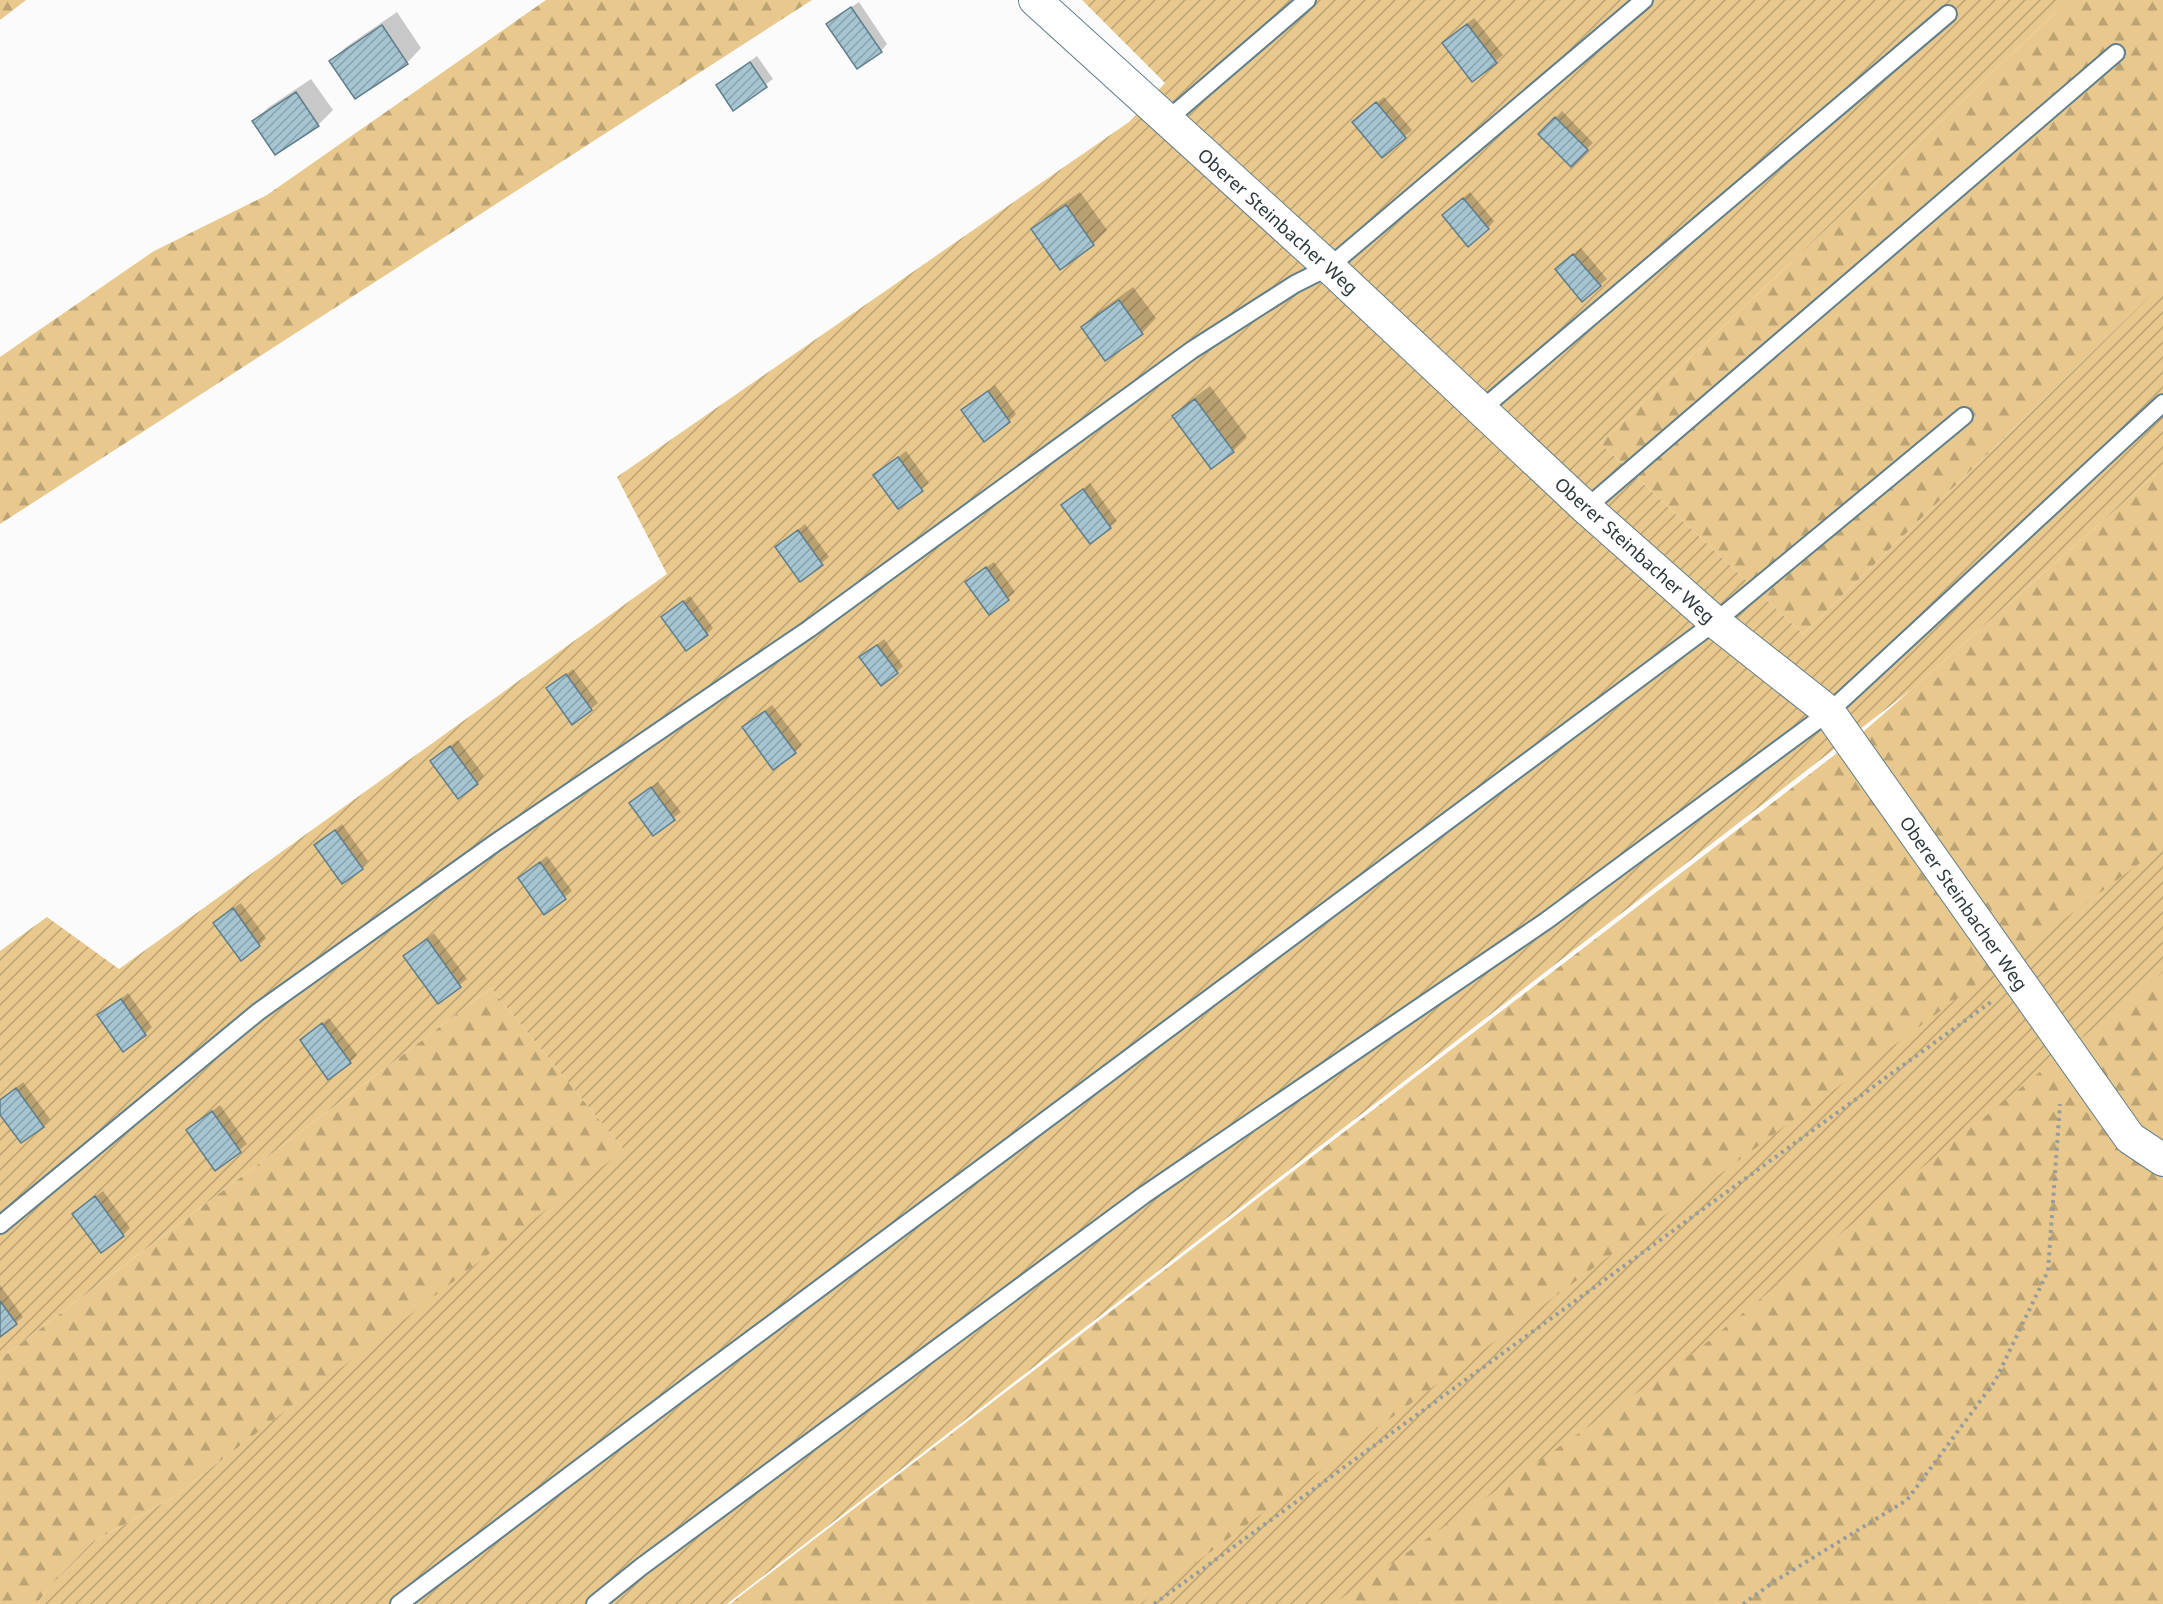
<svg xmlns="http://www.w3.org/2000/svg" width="2163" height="1604" font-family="'Noto Sans',sans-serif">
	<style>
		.forest { fill: url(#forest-firs) }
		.garden { fill: url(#garden-furrows) }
		.shadow { fill: #0003 }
		.building { fill: url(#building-hatch); stroke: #5f7d8a; stroke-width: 1.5 }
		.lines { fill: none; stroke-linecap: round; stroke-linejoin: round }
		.lane-casing { stroke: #607f8b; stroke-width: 20 }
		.street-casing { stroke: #607f8b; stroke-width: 34 }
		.path { stroke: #959c9e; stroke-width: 4; stroke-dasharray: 3 4.5; stroke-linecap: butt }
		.lane { stroke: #fff; stroke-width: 16 }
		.street { stroke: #fff; stroke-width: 32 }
		.labels { text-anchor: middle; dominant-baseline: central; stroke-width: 4.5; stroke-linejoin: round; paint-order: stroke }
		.street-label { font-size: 18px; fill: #2c393e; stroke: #fff }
	</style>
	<defs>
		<pattern id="forest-firs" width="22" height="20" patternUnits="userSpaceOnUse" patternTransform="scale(1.5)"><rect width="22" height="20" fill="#e8c88c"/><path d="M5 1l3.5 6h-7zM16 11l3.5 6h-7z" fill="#bca374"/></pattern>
		<pattern id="garden-furrows" width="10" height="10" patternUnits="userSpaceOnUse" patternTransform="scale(1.5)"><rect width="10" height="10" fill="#e8c88c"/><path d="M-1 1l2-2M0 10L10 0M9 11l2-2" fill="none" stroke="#bca374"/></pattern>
		<pattern id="building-hatch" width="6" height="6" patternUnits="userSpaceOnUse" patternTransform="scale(1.5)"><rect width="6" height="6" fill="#a5c5d2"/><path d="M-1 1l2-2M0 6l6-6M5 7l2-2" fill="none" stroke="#87a1ac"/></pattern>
	</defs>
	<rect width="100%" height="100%" fill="#fbfbfb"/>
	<path class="forest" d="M0 0H26L0 20Z
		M546 0H812L0 524V357L154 251 267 195Z
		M2069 0H2163V283L1803 634 1600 443Z
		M2163 468V1604H730L1854 740Z
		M491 988 625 1151 171 1499 92 1542 49 1587 37 1604H0V1359Z"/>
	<path class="garden" d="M1082 0H2069L1600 443 1803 634 2163 283V468L1912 689 727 1604H37L49 1587 92 1542 171 1499 624 1150 491 988 0 1359V951L47 917 119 969 667 574 617 477 1129 122 1165 83Z
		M2163 846V972L1690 1356 1333 1604H1140Z"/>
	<path class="shadow" d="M859 2 887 44 881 51 835 18Z
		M397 12 421 48 407 63 331 61 346 47Z
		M1474 18 1503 55 1473 80 1451 36Z
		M757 56 773 79 733 109 718 85Z
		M311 79 333 110 318 125 276 153 254 121 269 107Z
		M1384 97 1412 130 1382 156 1361 115Z
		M1562 111 1593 143 1571 165 1540 134Z
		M1080 192 1107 230 1093 244 1033 230 1047 215Z
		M1470 192 1494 221 1488 228 1451 208Z
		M1581 248 1607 279 1600 285 1564 262Z
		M1133 287 1156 318 1142 333 1106 359 1083 327 1097 313Z
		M995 385 1016 414 1009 421 970 404Z
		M1210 386 1247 437 1233 451 1174 416 1188 402Z
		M906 451 929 483 898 507 875 475Z
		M1090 483 1117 521 1110 527 1063 505Z
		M805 524 829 557 800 580 777 547Z
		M994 562 1015 592 989 613 974 576Z
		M690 596 713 628 707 634 663 617Z
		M884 639 903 666 897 672 861 657Z
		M573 669 598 703 591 709 548 689Z
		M772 705 802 745 795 752 744 727Z
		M458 740 484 776 477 783 432 761Z
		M658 782 681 812 653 834 631 803Z
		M342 824 368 861 362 868 316 845Z
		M547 856 572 891 545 913 520 878Z
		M241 903 266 938 259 945 222 916Z
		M434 933 467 979 438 1001 405 956Z
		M128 993 152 1027 145 1034 99 1016Z
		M329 1018 357 1055 350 1062 302 1040Z
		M23 1082 50 1119 43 1126 0 1112V1100Z
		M220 1105 247 1144 216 1169 188 1130Z
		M103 1191 130 1228 123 1235 81 1207Z
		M0 1285 23 1317 0 1335Z"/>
	<path class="building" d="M851 7 882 52 857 69 826 24Z
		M1467 24 1497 63 1472 82 1442 43Z
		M382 25 408 64 355 99 329 61Z
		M750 62 767 87 733 111 716 85Z
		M296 92 319 126 275 155 252 121Z
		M1376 102 1406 138 1382 158 1352 122Z
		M1555 117 1588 150 1571 167 1538 134Z
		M1463 198 1489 229 1468 247 1442 215Z
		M1066 205 1094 245 1060 270 1031 229Z
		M1573 254 1601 286 1582 302 1555 269Z
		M1119 300 1143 334 1105 361 1081 327Z
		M988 391 1010 422 984 442 961 410Z
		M1195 399 1234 452 1211 469 1172 416Z
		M898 457 923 491 898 509 873 475Z
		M1083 489 1111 528 1090 544 1061 505Z
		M798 530 823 565 800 582 775 547Z
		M986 567 1009 600 989 615 965 582Z
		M683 601 708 635 686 651 661 617Z
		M877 645 898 673 881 686 859 657Z
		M566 674 592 710 572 725 546 688Z
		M765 711 796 753 773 770 742 727Z
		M450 746 478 784 458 799 430 761Z
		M651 787 675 820 653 836 629 803Z
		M335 830 363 869 342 884 314 845Z
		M540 862 566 899 544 915 518 878Z
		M233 908 260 946 241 961 213 923Z
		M427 939 461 987 438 1004 403 956Z
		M121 999 146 1035 123 1052 97 1015Z
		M322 1023 351 1063 328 1080 300 1040Z
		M16 1088 44 1127 21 1143 0 1115V1100Z
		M212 1111 241 1152 215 1171 186 1130Z
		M95 1196 124 1236 101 1253 72 1214Z
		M0 1301 17 1324 0 1337Z"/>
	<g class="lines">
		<g class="lane-casing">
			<path id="lane" d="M1167 120 1307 0
				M1482 409 1948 14
				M1586 508 2116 53
				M0 1225 258 1012 495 843 809 629 1192 350 1295 284 1329 267 1644 0
				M399 1604 699 1378 1715 622 1964 416
				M595 1604 641 1567 1144 1195 1546 921 1829 712 2163 403"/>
		</g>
		<g class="street-casing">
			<path id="street" d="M1035 0 1329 267 1586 508 1715 622 1829 712 2130 1138 2163 1160"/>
		</g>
		<path class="path" d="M1154 1604 1991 1002
			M1743 1604 1775 1581 1907 1500 1995 1381 2048 1271 2060 1104"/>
		<use href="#lane" class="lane"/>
		<use href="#street" class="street"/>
	</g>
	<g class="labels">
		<g class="street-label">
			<text transform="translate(1278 221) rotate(42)">Oberer Steinbacher Weg</text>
			<text transform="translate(1635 550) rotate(42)">Oberer Steinbacher Weg</text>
			<text transform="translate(1964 903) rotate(55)">Oberer Steinbacher Weg</text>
		</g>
	</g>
</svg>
